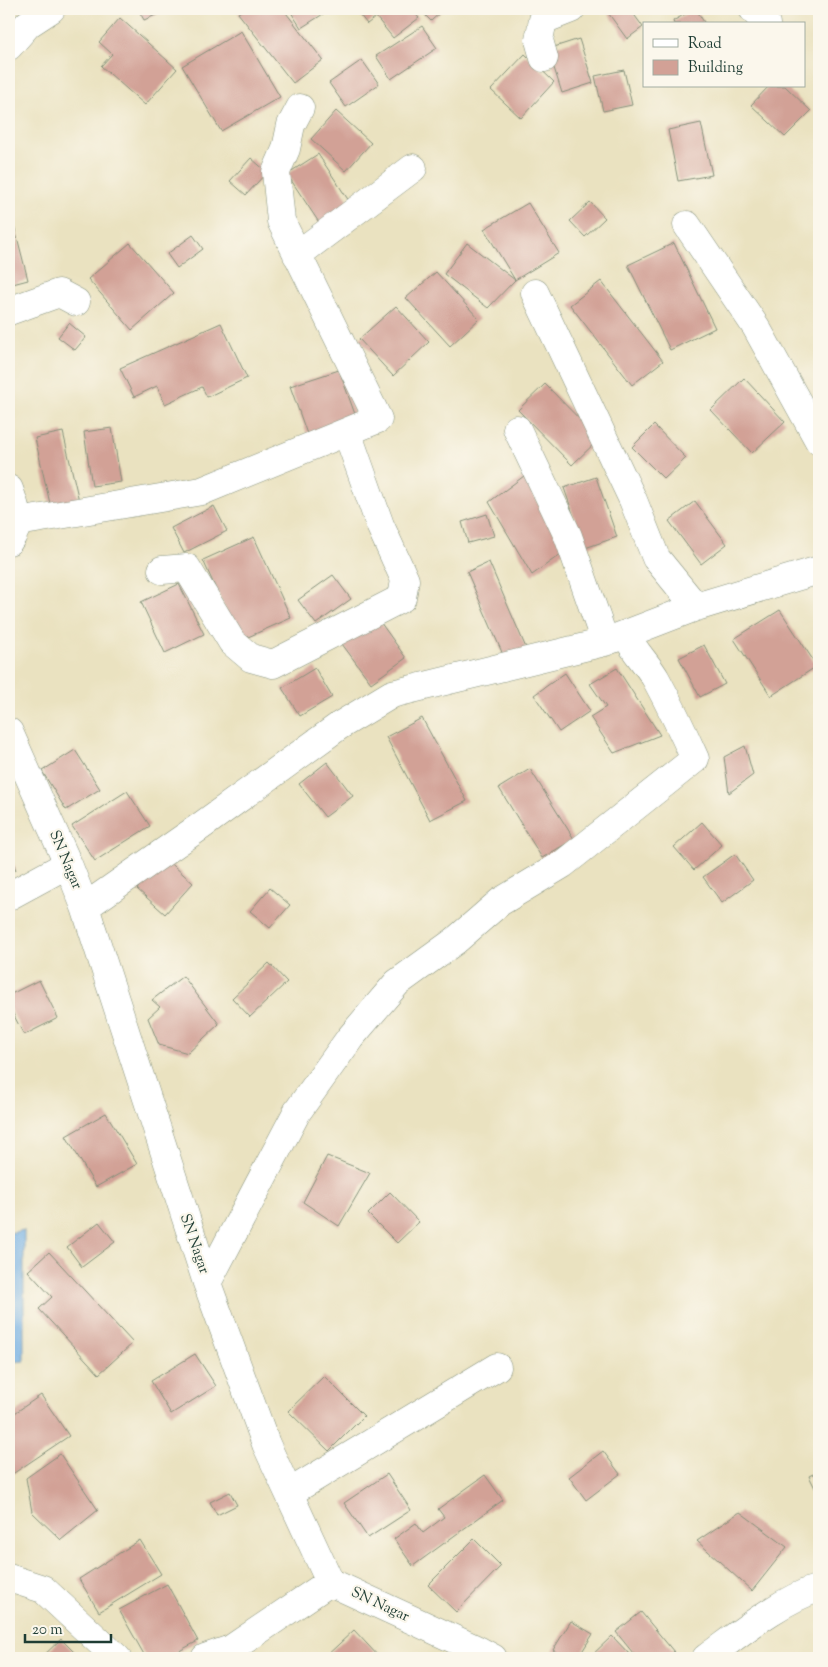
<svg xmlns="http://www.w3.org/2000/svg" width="828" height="1667" font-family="'Sorts Mill Goudy',serif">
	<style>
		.water { fill: #71aee3; stroke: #48768c }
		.building { fill: #d2a196 }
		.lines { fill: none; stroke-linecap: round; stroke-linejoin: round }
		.minor-casing { stroke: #84907a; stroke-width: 29 }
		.minor { stroke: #fff; stroke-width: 28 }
		.labels { text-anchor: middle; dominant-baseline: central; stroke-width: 4.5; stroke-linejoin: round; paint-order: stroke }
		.street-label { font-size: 15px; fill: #1f3d34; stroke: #fbf7ec }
	</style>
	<rect width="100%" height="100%" fill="#fbf7ec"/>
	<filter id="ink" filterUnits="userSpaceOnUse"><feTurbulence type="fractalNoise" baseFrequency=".02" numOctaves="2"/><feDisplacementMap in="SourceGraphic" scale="10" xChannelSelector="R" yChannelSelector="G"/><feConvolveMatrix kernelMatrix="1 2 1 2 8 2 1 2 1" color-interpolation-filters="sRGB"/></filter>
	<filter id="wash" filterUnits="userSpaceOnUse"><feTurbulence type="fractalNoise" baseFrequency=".0096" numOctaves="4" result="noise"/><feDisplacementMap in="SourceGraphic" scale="20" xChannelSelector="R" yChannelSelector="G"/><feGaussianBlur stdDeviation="1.12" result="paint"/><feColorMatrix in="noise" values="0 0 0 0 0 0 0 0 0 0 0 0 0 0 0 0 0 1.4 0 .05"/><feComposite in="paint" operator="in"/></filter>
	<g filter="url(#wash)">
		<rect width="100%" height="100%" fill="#eae2c0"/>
		<path class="water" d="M24 1230V1361L9 1362V1233Z"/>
		<g id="blocks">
			<path class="building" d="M138 9H170L144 20Z
				M244 9H283L323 60 293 83 238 13Z
				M289 9H331L301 28Z
				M357 9H411L419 18 393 38 376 17 367 24 356 10Z
				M419 9H444L431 21Z
				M608 9H630L643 27 627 39 606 10Z
				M694 9H696L705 24H674L673 21Z
				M120 18 177 69 145 105 101 66 112 54 99 42Z
				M422 26 437 48 391 79 376 56Z
				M241 31 280 97 221 131 182 66Z
				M579 39 593 83 562 93 548 49Z
				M525 54 554 82 521 118 491 90Z
				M362 60 379 84 346 107 329 83Z
				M624 70 632 105 603 111 595 76Z
				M769 86H785L811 111 785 137 751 105Z
				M336 111 371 143 346 171 311 139Z
				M701 123 712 175 678 181 668 130Z
				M318 154 353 207 322 227 287 174Z
				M251 158 267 172 246 195 230 181Z
				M590 202 605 218 585 237 570 221Z
				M528 203 559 253 515 280 488 308 444 274 467 243 515 280 484 229Z
				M13 221 28 280 9 285V222Z
				M193 235 203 249 177 268 167 254Z
				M130 243 174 293 132 330 88 279Z
				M674 243 715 328 670 350 628 265Z
				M436 272 479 319 450 346 406 298Z
				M601 281 663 361 632 385 570 305Z
				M396 306 429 342 393 376 359 339Z
				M69 323 86 337 75 350 58 337Z
				M221 323 247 378 207 397 202 387 165 404 157 386 134 397 120 368Z
				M339 370 356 417 307 434 290 386Z
				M744 378 785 422 752 453 711 410Z
				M545 384 599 439 572 465 518 410Z
				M654 425 686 458 664 479 632 447Z
				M112 428 121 482 92 486 84 432Z
				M63 432 79 501 51 508 35 438Z
				M524 476 565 551 532 575 489 502Z
				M596 477 617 537 585 548 564 488Z
				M695 501 727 544 701 564 669 521Z
				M214 506 227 531 184 553 171 528Z
				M487 514 494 536 468 543 462 522Z
				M254 537 291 618 239 641 203 560Z
				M489 562 526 648 504 657 467 572Z
				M333 575 351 599 316 624 298 600Z
				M179 584 204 634 165 653 141 602Z
				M780 610 817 666 771 696 734 639Z
				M378 619 406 658 371 683 342 644Z
				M704 645 725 684 700 697 679 658Z
				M315 668 332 697 300 716 282 688Z
				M617 668 660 735 614 753 590 717 606 707 590 684Z
				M565 673 590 711 559 732 534 695Z
				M422 718 467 801 430 820 386 737Z
				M745 746 753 775 729 793 724 757Z
				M75 750 100 789 66 810 42 771Z
				M327 762 353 796 325 817 299 784Z
				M530 769 574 839 542 858 499 788Z
				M127 791 150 826 95 861 72 826Z
				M702 822 722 845 694 870 674 847Z
				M9 853 16 870 9 873Z
				M735 854 753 880 722 903 703 877Z
				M165 858 193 883 165 914 137 889Z
				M270 888 290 905 270 928 250 911Z
				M269 963 287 982 250 1017 232 998Z
				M183 976 219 1024 188 1053 159 1045 148 1018 160 1007 152 1000Z
				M39 980 58 1018 24 1035 9 1006V995Z
				M106 1113 137 1164 96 1187 66 1136Z
				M327 1156 370 1173 339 1226 303 1202Z
				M390 1192 419 1222 397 1243 368 1214Z
				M99 1222 115 1242 82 1267 67 1247Z
				M49 1252 133 1343 99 1374 39 1309 52 1297 28 1271Z
				M195 1354 216 1386 171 1414 151 1381Z
				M324 1376 364 1416 329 1451 288 1411Z
				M41 1395 69 1436 11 1475 9 1472V1417Z
				M603 1451 620 1474 586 1500 569 1477Z
				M60 1454 98 1510 61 1540 32 1512 26 1478Z
				M819 1471V1496L809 1476Z
				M387 1474 411 1510 368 1538 344 1503Z
				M485 1475 503 1500 413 1566 394 1539 416 1523 423 1533 444 1517 438 1509Z
				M230 1492 237 1505 217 1515 210 1502Z
				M740 1512 787 1547 752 1591 697 1541Z
				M474 1539 501 1566 456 1612 428 1585Z
				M140 1540 161 1574 99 1612 79 1579Z
				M167 1584 198 1641 166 1658H146L119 1610Z
				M641 1612 679 1658H637L616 1632Z
				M571 1621 593 1634 578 1658H565L553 1650Z
				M354 1630 380 1658H324Z
				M612 1636 633 1658H589Z
				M61 1639 80 1658H41Z"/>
		</g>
	</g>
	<g filter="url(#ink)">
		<use href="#blocks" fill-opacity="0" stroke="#84907a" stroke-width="1"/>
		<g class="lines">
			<g class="minor-casing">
				<path id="minor" d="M753 9 766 24
					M9 46 28 24 51 9
					M544 58 539 40 543 20 571 9
					M687 225 756 327 819 441
					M297 255 413 168
					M535 293 633 500 656 558 696 607
					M9 311 59 293 76 302
					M517 429 568 536 605 642
					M9 489C16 509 23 523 9 541
					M18 522 202 491 378 419 281 221 276 172 286 149 291 125 300 108
					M162 570 187 568 232 642 251 658 273 664 402 598 405 580 380 525 347 432
					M9 732 68 864 85 907 207 1283 266 1444 330 1582 480 1651 493 1658
					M9 896 68 864
					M85 907 201 826 339 726 392 694 605 642 696 607 819 570
					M207 1283 297 1112 350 1038 397 983 455 941 500 902 563 864 695 759C683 732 670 705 656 679 647 663 633 651 626 634
					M289 1493 497 1367
					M9 1578 43 1589 117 1658
					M205 1658 231 1649 330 1582
					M706 1658C739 1634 780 1600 819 1588"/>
			</g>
			<use href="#minor" class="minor"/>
		</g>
	</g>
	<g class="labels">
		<g class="street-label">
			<text transform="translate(65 860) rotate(67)">SN Nagar</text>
			<text transform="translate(194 1244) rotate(71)">SN Nagar</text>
			<text transform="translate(380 1605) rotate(25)">SN Nagar</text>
		</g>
	</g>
	<rect width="828" height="1667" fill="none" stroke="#fbf7ec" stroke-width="30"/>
	<rect x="643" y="22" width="162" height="65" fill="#fbf7ec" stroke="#a3ada2"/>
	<rect x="653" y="39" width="25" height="8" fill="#ffffff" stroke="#a3ada2"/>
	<text x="688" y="48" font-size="15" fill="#1f3d34">Road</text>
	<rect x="653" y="60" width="25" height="15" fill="#d2a196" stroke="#a3ada2"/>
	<text x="688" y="72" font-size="15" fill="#1f3d34">Building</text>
	<path d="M25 1634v8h86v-8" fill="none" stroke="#1f3d34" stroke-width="2.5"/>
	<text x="32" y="1634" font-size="15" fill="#1f3d34" stroke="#fbf7ec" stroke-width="4" paint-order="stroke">20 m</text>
</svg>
